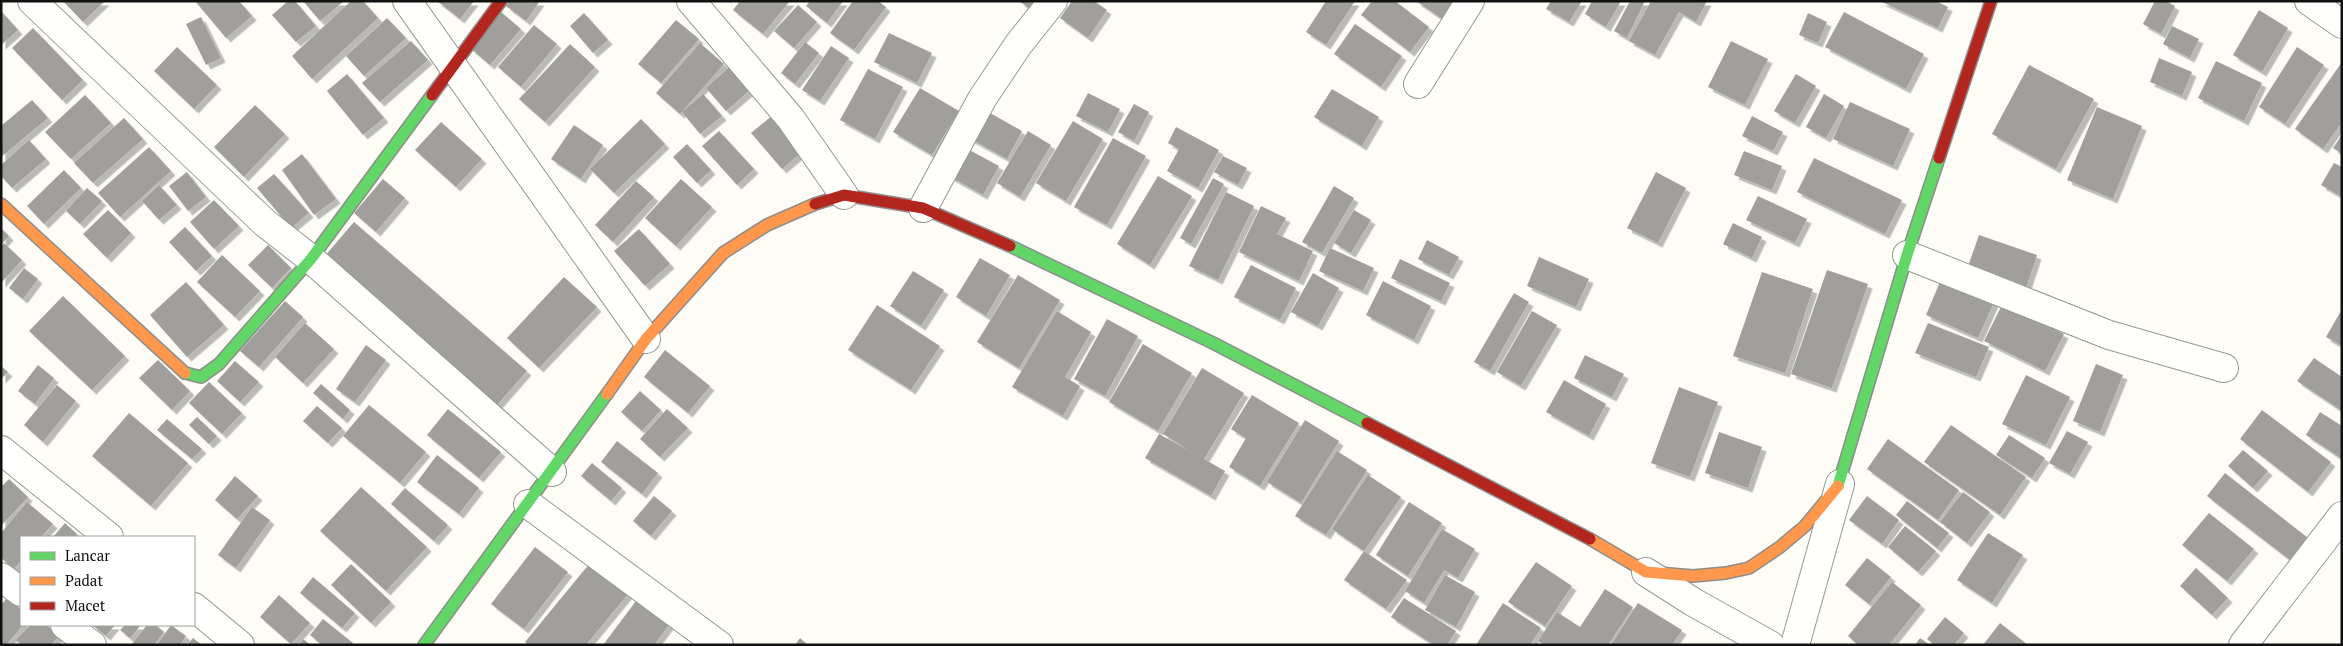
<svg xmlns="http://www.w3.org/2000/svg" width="2343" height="646" font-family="'PT Serif',serif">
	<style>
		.building { fill: #a19f9c; filter: url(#shadow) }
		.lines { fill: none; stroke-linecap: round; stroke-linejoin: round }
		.street-casing { stroke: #979795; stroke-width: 30 }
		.fast-casing { stroke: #8e8d8b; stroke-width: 14 }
		.slow-casing { stroke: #8e8d8b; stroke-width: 14 }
		.jam-casing { stroke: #8e8d8b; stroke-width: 14 }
		.street { stroke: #fffffe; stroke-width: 28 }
		.fast { stroke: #63d668; stroke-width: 11 }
		.slow { stroke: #ff974d; stroke-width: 11 }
		.jam { stroke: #b3261e; stroke-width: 11 }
	</style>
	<defs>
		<filter id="shadow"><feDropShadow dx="4.5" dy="4.5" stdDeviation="0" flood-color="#0004"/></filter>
	</defs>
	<rect width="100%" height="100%" fill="#fdfcf7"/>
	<path class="building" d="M63 1H105L83 22Z
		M195 1H239L252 16 226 38Z
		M288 1H295L316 26 296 42 272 15Z
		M303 1H344L320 21Z
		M351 1H363L378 18 312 79 292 56Z
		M437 1H474L460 19Z
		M509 1H540L526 21 506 6Z
		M740 1H790L763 34 733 10Z
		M810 1H843L827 23 806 6Z
		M853 1H878L886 7 854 50 830 33Z
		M1019 1H1034L1029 8Z
		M1072 1H1094L1107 10 1088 38 1060 18Z
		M1326 1H1355L1326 45 1306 32Z
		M1372 1H1395L1429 27 1410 52 1361 15Z
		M1416 1H1462L1448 23Z
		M1551 1H1582L1569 22 1546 9Z
		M1592 1H1621L1606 27 1585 14Z
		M1630 1H1645L1627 38 1614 31Z
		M1651 1H1707L1696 22 1679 12 1655 55 1629 41Z
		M1880 1H1936L1948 7 1938 28Z
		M2155 1H2166L2175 6 2161 34 2143 24Z
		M798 5 817 22 794 48 774 31Z
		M2259 10 2288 28 2262 72 2233 55Z
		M1 11 18 30 1 45Z
		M501 12 521 29 490 65 471 49Z
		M1844 12 1924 54 1906 89 1825 47Z
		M584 13 608 40 593 53 570 26Z
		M1808 13 1827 22 1818 43 1799 35Z
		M201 17 221 58 206 65 186 24Z
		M387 18 406 38 364 76 346 56Z
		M676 20 699 39 661 83 638 64Z
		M1355 24 1402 56 1381 87 1334 54Z
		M534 25 557 44 521 87 498 67Z
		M2172 26 2199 39 2190 58 2163 44Z
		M33 28 83 80 62 100 12 48Z
		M889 33 932 53 917 83 874 62Z
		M411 41 428 60 380 102 362 83Z
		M1731 41 1768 59 1745 105 1708 87Z
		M805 42 819 53 795 84 781 73Z
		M700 43 724 64 680 114 656 93Z
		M570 44 595 67 545 122 519 99Z
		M831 46 849 58 820 101 802 90Z
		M177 47 217 85 194 109 154 71Z
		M2297 47 2324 65 2285 124 2259 107Z
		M2159 58 2192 72 2182 96 2150 82Z
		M2216 61 2262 83 2244 121 2198 98Z
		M735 62 755 86 726 111 706 88Z
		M2342 62V122L2323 149 2295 129Z
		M2029 65 2094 99 2056 169 1992 134Z
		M868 69 903 87 875 139 840 120Z
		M347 74 384 118 363 135 327 91Z
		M1796 74 1816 86 1795 123 1774 111Z
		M920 88 959 111 932 155 893 132Z
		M1332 89 1379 117 1362 146 1314 117Z
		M1088 93 1120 109 1108 132 1076 116Z
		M703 94 722 116 700 134 682 112Z
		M1824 94 1844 106 1826 138 1806 127Z
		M85 95 111 123 71 159 45 132Z
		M32 100 48 118 1 157V126Z
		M1850 102 1910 129 1893 166 1833 139Z
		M1134 104 1149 112 1134 141 1118 132Z
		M255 105 285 134 244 177 214 147Z
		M2097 107 2142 126 2113 199 2067 180Z
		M983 109 1022 131 1007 159 967 137Z
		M773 115 804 150 782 169 751 133Z
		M1752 116 1783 132 1773 151 1742 136Z
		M124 118 143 139 93 183 74 163Z
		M641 119 665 144 614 193 590 169Z
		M1073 121 1103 139 1066 201 1036 183Z
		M441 122 482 159 456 187 415 150Z
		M574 125 603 145 581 179 551 159Z
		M1176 127 1219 150 1198 188 1167 171 1179 149 1168 143Z
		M719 131 754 169 737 185 702 146Z
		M1028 131 1051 145 1020 197 997 183Z
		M2342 135V154L2333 148Z
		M1113 138 1146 156 1107 225 1074 207Z
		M29 140 46 159 12 188 1 176V165Z
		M687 144 711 170 697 183 673 157Z
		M962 146 999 166 983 195 945 174Z
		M149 147 171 171 120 217 98 193Z
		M1744 151 1782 166 1772 190 1734 175Z
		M302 154 336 199 314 215 282 170Z
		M1223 156 1247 168 1238 185 1214 172Z
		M1814 158 1902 200 1885 234 1797 192Z
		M2334 163 2342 167V197L2321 185Z
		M64 170 81 188 44 224 27 206Z
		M187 172 206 197 188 211 169 186Z
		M1656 172 1686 188 1658 243 1627 228Z
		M274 174 309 213 291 228 257 188Z
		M1158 176 1192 196 1150 265 1117 244Z
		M1213 178 1224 184 1191 244 1180 238Z
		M383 179 405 198 376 232 354 213Z
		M681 179 712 207 676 246 645 218Z
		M636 181 654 197 613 242 595 225Z
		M159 185 177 205 159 220 142 201Z
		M1334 186 1354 198 1322 253 1302 242Z
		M87 188 102 201 80 224 66 211Z
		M1226 192 1254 206 1218 280 1189 266Z
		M1758 196 1807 219 1795 243 1746 220Z
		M214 200 239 226 214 249 190 222Z
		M1261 206 1286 218 1277 234 1313 251 1299 281 1239 252Z
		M108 210 131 233 107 258 83 234Z
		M1354 210 1371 220 1351 253 1334 243Z
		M354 222 527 371 497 405 324 257Z
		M1733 223 1762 237 1752 258 1723 244Z
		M185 227 212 256 196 271 169 242Z
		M1 228 9 236 1 245Z
		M639 229 670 264 645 286 614 251Z
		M1979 235 2037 255 2026 288 1967 269Z
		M1427 240 1459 257 1449 275 1418 259Z
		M4 243 22 260 1 283V246Z
		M268 245 291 268 272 288 248 265Z
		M1330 248 1374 268 1363 291 1319 271Z
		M222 255 260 291 235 317 197 282Z
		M1539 257 1589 279 1576 307 1527 286Z
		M980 258 1010 275 986 316 956 297Z
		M1400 259 1450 283 1441 301 1391 278Z
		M1251 265 1296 288 1280 320 1234 297Z
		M24 268 38 279 23 299 9 288Z
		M1827 270 1868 284 1832 388 1791 374Z
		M913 271 944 290 921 326 890 306Z
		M1762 272 1813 289 1785 373 1733 356Z
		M1313 273 1339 288 1318 326 1291 312Z
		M1018 275 1060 300 1019 368 977 342Z
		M564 277 597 307 539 368 507 338Z
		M1942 277 1995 300 1978 338 1926 315Z
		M1383 281 1431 306 1414 340 1366 315Z
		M186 282 224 325 187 357 150 315Z
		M1514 293 1529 302 1490 371 1474 362Z
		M63 296 125 356 92 390 29 331Z
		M285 301 303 317 259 367 240 351Z
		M2003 303 2064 334 2045 371 1984 341Z
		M877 305 940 346 911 390 848 350Z
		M2342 309V346L2326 337Z
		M1057 311 1091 332 1065 377 1080 386 1063 416 1012 387Z
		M1532 311 1557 325 1521 386 1497 372Z
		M1107 319 1138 336 1105 396 1074 379Z
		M305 323 334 349 303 383 275 357Z
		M1928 323 1989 347 1976 377 1915 353Z
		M1143 344 1192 373 1158 431 1109 402Z
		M366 345 386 360 355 402 336 389Z
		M665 350 710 386 688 413 644 377Z
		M1585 355 1624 374 1612 397 1574 378Z
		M2314 358 2342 377V411L2297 381Z
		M158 360 190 391 172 410 139 378Z
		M235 361 259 382 240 402 217 381Z
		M2096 364 2123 375 2100 432 2073 421Z
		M38 365 54 378 35 404 18 391Z
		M1 366 8 372 1 379Z
		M1202 368 1244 393 1204 459 1225 471 1211 496 1145 458 1159 434 1190 451 1163 434Z
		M2026 375 2070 397 2046 445 2002 424Z
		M1564 380 1606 404 1589 436 1546 412Z
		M209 382 242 413 222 434 189 403Z
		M321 384 350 410 343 419 313 393Z
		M57 385 76 401 43 442 24 425Z
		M1679 387 1718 402 1690 477 1651 463Z
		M640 391 661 410 642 431 621 412Z
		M1252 395 1299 423 1260 486 1229 467 1246 438 1231 429Z
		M369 405 426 452 400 483 343 436Z
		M317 406 342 428 328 443 303 421Z
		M448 409 501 452 479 478 427 435Z
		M667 409 688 428 660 457 640 439Z
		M2262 410 2331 462 2308 492 2240 439Z
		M2320 412 2342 426V459L2306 435Z
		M129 413 188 463 151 506 92 456Z
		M197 417 217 436 209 444 189 425Z
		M167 419 202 449 192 459 157 430Z
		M1305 420 1339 441 1301 503 1267 482Z
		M1951 425 2026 477 2000 515 1924 462Z
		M2067 431 2088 442 2070 474 2049 463Z
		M1719 432 1762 447 1748 488 1705 473Z
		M2009 435 2045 458 2032 478 1996 455Z
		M1888 439 1959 490 1938 520 1867 469Z
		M617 441 658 473 642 494 601 462Z
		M2243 450 2268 471 2253 488 2228 466Z
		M1337 451 1367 470 1326 535 1295 516Z
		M437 455 479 488 459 514 417 482Z
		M592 463 622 488 611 501 581 476Z
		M2225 473 2308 538 2290 560 2207 496Z
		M1368 475 1401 497 1364 551 1332 529Z
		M235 476 258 496 237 519 215 500Z
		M9 479 28 497 1 526V487Z
		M361 487 427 547 386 591 320 531Z
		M405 488 448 525 434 541 391 504Z
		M1963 492 1990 512 1967 543 1940 522Z
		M654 496 672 511 651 536 633 521Z
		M1867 496 1899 520 1882 544 1849 520Z
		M1907 501 1949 533 1937 548 1896 515Z
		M27 502 53 524 41 537H21V561L14 569 1 558V533Z
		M1409 502 1442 523 1408 576 1376 555Z
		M252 507 270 520 236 568 218 555Z
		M2209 513 2254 549 2227 581 2182 545Z
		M65 523 77 534 74 537H53Z
		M1905 526 1936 551 1918 572 1888 547Z
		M1442 529 1475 549 1458 578 1444 570 1424 603 1405 591Z
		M1988 533 2023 555 1992 603 1957 580Z
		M535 547 568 572 524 629 491 604Z
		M1364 551 1407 580 1386 609 1344 580Z
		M1867 558 1891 577 1869 604 1845 585Z
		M1536 562 1572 586 1545 626 1508 602Z
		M590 563 628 594 586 645H528L525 642Z
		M351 564 391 602 371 623 331 585Z
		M2196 568 2228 598 2212 615 2180 586Z
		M1445 575 1475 592 1456 627 1425 610Z
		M313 577 355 613 342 628 300 593Z
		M1892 582 1921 605 1889 645H1858L1848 636Z
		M1605 589 1633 607 1608 645H1544L1538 641 1557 612 1580 627Z
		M279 595 310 623 291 644 260 617Z
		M639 597 672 621 654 645H603Z
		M7 598 21 609 23 625 6 645H1V605Z
		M1404 598 1456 631 1447 645H1434L1391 617Z
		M1503 603 1541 628 1530 645H1476Z
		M1638 603 1682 630 1672 645H1611Z
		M1945 617 1964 633 1954 645H1934L1927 639Z
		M323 619 353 643 352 645H322L310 635Z
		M2000 623 2028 645H1983Z
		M30 625H47L59 636 51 645H21L16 640Z
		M92 625H115L106 636Z
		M125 625H141L130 638 120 630Z
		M147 625H156L164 632 154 645H131Z
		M171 625 186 636 180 645H157Z
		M193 638 202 645H187Z
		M800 638 808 645H795Z
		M1920 638 1930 645H1915Z
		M303 639 311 645H299Z"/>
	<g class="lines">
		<g class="street-casing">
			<path id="street" d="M32 1 265 223 311 259 552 472
				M407 1 646 339
				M691 1 791 119 844 195
				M2309 1 2342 24
				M1418 84 1470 1
				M923 208 982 99 1018 45 1053 1
				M1907 255 2109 335 2224 368
				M1 450 109 537
				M528 504 719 645
				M1646 572 1693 602 1770 645
				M1 577 21 592
				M194 607 240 645
				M65 625 92 645
				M1795 645 1840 484
				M2243 645 2342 516"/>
		</g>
		<g class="fast-casing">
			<path id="fast" d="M1010 246 1213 343 1367 423
				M185 373 201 377 219 364 311 259 432 95
				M1838 486 1907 255 1939 158
				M424 645 607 394"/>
		</g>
		<g class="slow-casing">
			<path id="slow" d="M1 204 185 373
				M607 394 646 339 723 253 767 225 815 204
				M1590 539 1646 572 1693 576 1726 573 1749 568 1780 547 1805 526 1838 486"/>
		</g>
		<g class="jam-casing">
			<path id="jam" d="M432 95 501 1
				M1939 158 1991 1
				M815 204 844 195 923 208 1010 246
				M1367 423 1590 539"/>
		</g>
		<use href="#street" class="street"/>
		<use href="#fast" class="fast"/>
		<use href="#slow" class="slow"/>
		<use href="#jam" class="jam"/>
	</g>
	<rect width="2343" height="646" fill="none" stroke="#111111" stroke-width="5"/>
	<rect x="20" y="536" width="175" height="90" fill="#ffffff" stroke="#a0a0a0"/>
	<rect x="30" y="552" width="25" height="8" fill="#63d668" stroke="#a0a0a0"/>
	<text x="65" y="561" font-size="15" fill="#111111">Lancar</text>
	<rect x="30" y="577" width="25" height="8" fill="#ff974d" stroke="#a0a0a0"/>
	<text x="65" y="586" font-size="15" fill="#111111">Padat</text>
	<rect x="30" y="602" width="25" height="8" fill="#b3261e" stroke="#a0a0a0"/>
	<text x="65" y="611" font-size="15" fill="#111111">Macet</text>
</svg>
